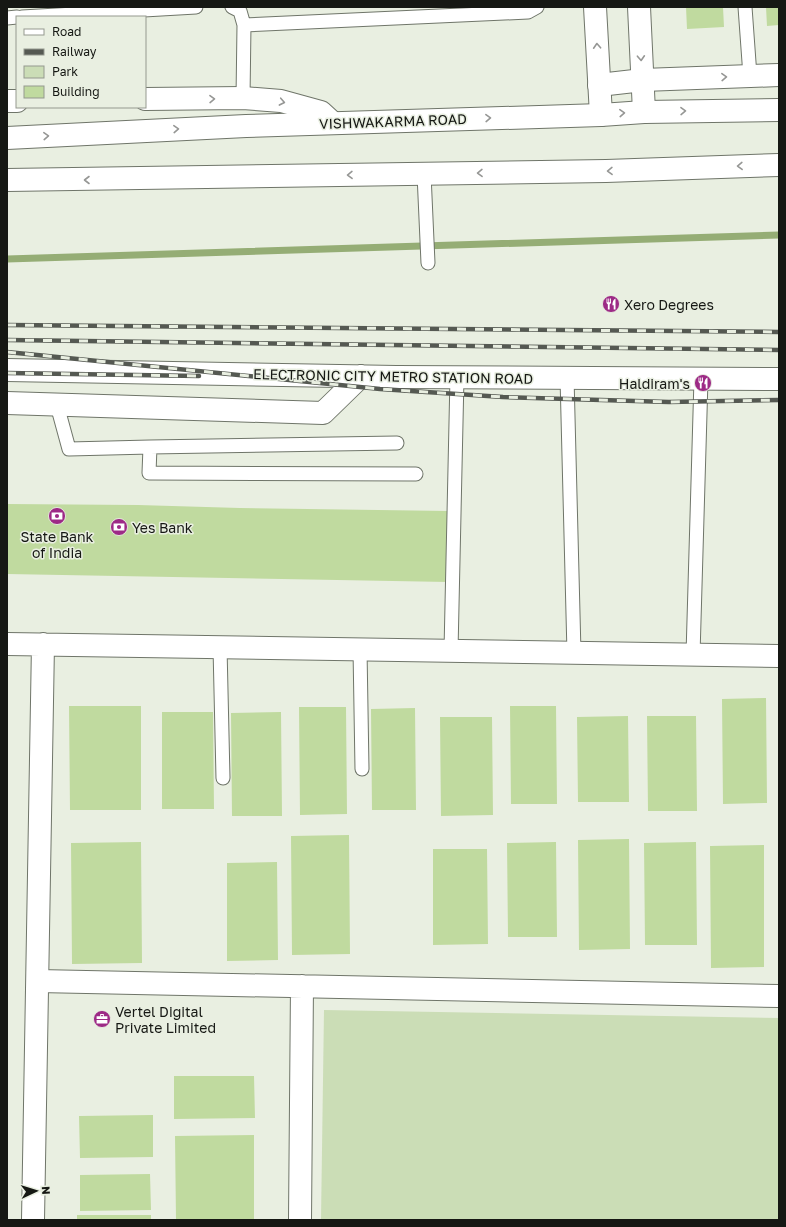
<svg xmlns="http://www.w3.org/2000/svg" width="786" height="1227" font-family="'Golos Text',sans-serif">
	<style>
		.green { fill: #cbddb6 }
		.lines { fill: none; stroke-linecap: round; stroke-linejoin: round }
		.stream { stroke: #95ad75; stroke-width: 7 }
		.building { fill: #c0da9f }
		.service-casing { stroke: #6f7569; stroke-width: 15 }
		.minor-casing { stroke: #6f7569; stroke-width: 24 }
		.tertiary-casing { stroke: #6f7569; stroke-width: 24 }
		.secondary-casing { stroke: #6f7569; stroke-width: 24 }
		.service { stroke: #fff; stroke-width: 13 }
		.minor { stroke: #fff; stroke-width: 22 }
		.tertiary { stroke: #fff; stroke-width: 22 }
		.secondary { stroke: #fff; stroke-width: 22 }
		.rail-casing { stroke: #555952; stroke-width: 4.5 }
		.rail { stroke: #e9efe1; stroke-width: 3; stroke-dasharray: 9; stroke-linecap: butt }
		.oneway { stroke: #969795 }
		.labels { text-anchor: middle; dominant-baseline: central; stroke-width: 3; stroke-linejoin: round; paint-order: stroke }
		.street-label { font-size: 14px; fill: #161814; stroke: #e9efe1 }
		.poi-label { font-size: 14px; fill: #161814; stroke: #e9efe1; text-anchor: start }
	</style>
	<rect width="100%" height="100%" fill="#e9efe1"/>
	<path class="green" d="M324 1010 779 1018V1220H321Z"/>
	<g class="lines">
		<path class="stream" d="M7 259 779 235"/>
	</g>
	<path class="building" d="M686 7H723L724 27 687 29Z
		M766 7H779V25L767 26Z
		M7 504 138 505 240 508 449 511 448 582 7 574Z
		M766 698 767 803 723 804 722 699Z
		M69 706H141V810H70Z
		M510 706H556L557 804H511Z
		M299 707H346L347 814 300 815Z
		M415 708 416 810H372L371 709Z
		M162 712H213L214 809H162Z
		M281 712 282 816H232L231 713Z
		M628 716 629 802H578L577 717Z
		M647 716H696L697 811H648Z
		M440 717H492L493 815 441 816Z
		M349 835 350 954 292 955 291 836Z
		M629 839 630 949 579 950 578 840Z
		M141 842 142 963 72 964 71 843Z
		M556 842 557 937H508L507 843Z
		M696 842 697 945H645L644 843Z
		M764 845V967L711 968 710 846Z
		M433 849H487L488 944 433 945Z
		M277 862 278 960 227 961V863Z
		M174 1076H254L255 1118 174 1119Z
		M153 1115V1157L80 1158 79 1116Z
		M254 1135V1220H176L175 1136Z
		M150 1174 151 1210 80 1211V1175Z
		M77 1215H151V1220H77Z"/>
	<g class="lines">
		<g class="service-casing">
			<path id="service" d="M232 7 240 11 244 25 243 98
				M745 7 750 76
				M22 17 196 7
				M7 18 17 17
				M244 25 528 12 537 7
				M424 174 428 263
				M567 377 574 653
				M57 405 69 449 150 447 397 443
				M150 447 149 473 416 474
				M220 647 223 778
				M360 649 362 769
				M451 651 457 377
				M693 655 701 379"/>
		</g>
		<g class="minor-casing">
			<path id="minor" d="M599 85 643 80 779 75
				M7 370 396 377 779 379
				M7 403 323 413 361 376
				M7 644 779 656
				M38 981 779 996
				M33 1220 43 644
				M300 1220 302 986"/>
		</g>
		<g class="tertiary-casing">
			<path id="tertiary" d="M595 7 601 115
				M639 7 644 112
				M145 99 243 98 281 101 321 112 333 123
				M7 101H17"/>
		</g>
		<g class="secondary-casing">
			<path id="secondary" d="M7 138 246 126 601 115 644 112 779 110
				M7 180 606 171 779 165"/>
		</g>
		<use href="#service" class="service"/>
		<use href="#minor" class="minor"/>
		<use href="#tertiary" class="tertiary"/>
		<use href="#secondary" class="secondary"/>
		<g class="rail-casing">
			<path id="rail" d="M7 325 779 332
				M7 340 779 350
				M7 352 380 389 503 397 669 402 779 400
				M7 373 199 376"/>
		</g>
		<use href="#rail" class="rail"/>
	</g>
	<defs><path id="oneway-chevron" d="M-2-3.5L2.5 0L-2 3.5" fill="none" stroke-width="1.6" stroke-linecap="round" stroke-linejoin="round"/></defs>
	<g class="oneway">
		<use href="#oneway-chevron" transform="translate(597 46) rotate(-93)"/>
		<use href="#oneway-chevron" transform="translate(641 58) rotate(87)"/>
		<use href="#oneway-chevron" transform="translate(724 77) rotate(-2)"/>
		<use href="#oneway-chevron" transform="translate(212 99) rotate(-1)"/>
		<use href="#oneway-chevron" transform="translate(282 102) rotate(11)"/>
		<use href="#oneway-chevron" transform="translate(683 111) rotate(-1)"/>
		<use href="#oneway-chevron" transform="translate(622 113) rotate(-3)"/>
		<use href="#oneway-chevron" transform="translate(488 118) rotate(-2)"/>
		<use href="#oneway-chevron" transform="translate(176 129) rotate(-3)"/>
		<use href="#oneway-chevron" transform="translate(46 136) rotate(-3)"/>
		<use href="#oneway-chevron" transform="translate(740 166) rotate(178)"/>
		<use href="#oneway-chevron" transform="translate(610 171) rotate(179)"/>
		<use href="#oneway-chevron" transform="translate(480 173) rotate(179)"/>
		<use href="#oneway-chevron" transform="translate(350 175) rotate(179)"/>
		<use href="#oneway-chevron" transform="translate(87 180) rotate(180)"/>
	</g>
	<defs>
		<g id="restaurant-disc" transform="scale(0.9)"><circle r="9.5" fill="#9d2a86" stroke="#e9efe1"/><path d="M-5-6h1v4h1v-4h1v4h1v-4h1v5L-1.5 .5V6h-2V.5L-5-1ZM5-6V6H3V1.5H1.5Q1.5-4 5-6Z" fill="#fff"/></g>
		<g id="bank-disc" transform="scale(0.9)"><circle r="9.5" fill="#9d2a86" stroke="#e9efe1"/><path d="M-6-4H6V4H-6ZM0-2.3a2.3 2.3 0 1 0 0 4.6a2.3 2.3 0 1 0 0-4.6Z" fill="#fff"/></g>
		<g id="office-disc" transform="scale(0.9)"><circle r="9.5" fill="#9d2a86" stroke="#e9efe1"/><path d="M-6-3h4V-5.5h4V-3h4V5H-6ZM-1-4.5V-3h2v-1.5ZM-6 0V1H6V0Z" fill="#fff"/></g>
	</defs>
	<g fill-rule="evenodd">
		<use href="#restaurant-disc" x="611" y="304"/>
		<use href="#restaurant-disc" x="703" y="383"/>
		<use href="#bank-disc" x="57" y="516"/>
		<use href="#bank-disc" x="119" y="527"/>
		<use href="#office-disc" x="102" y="1019"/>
	</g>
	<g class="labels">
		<g class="street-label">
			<text transform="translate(393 121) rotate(-2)">VISHWAKARMA ROAD</text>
			<text transform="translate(393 376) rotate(1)">ELECTRONIC CITY METRO STATION ROAD</text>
		</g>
		<g class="poi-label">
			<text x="624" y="304">Xero Degrees</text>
			<text x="690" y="383" text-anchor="end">Haldiram's</text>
			<text x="132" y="527">Yes Bank</text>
			<text x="57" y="536" text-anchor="middle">State Bank<tspan x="57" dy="16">of India</tspan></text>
			<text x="115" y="1011">Vertel Digital<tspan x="115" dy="16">Private Limited</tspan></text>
		</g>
	</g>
	<rect width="786" height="1227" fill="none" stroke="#161814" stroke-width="16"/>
	<rect x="16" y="16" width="130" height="92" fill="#e9efe1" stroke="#95998f"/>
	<rect x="24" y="29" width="20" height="6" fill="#ffffff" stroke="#95998f"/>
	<text x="52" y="36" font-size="12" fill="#161814">Road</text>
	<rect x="24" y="49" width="20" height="6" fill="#555952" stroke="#95998f"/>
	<text x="52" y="56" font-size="12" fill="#161814">Railway</text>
	<rect x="24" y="66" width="20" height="12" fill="#cbddb6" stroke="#95998f"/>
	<text x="52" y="76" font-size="12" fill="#161814">Park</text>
	<rect x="24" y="86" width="20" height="12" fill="#c0da9f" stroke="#95998f"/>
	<text x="52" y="96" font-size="12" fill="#161814">Building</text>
	<g transform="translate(36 1191) rotate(86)" stroke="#e9efe1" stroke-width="3" paint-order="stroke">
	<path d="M0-3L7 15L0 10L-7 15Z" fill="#161814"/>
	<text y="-6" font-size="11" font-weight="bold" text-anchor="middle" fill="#161814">N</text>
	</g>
</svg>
